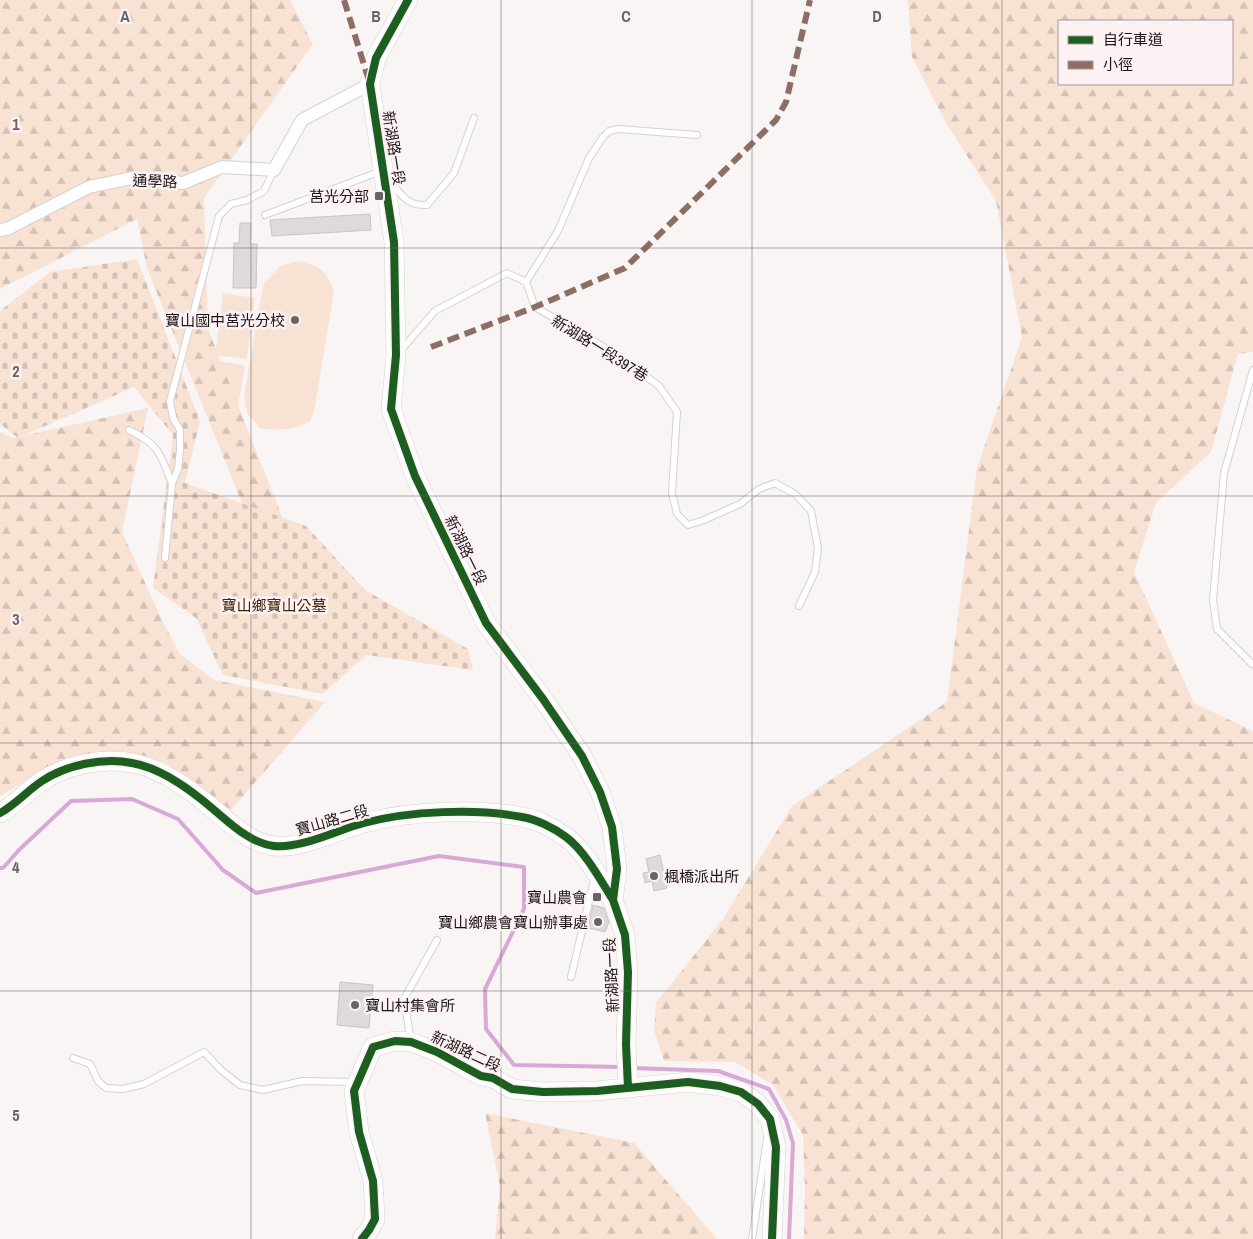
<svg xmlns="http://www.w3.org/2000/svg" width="1253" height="1239" font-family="'Archivo Narrow','Noto Sans TC',sans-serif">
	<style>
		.green { fill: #f8e2d4 }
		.forest { fill: url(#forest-firs); fill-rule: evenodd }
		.cemetery { fill: url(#cemetery-stones) }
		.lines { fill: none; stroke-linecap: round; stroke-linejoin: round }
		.stream { stroke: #d8a8d7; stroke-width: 4 }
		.building { fill: #ded9db; stroke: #c8c3c4 }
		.lane-casing { stroke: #d6d1d1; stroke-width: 8 }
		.street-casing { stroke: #d6d1d1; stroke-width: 14 }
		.secondary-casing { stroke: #d6d1d1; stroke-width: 20 }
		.lane { stroke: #fefefe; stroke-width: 6 }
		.street { stroke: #fefefe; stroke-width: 12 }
		.secondary { stroke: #fefefe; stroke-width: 19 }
		.quiet { stroke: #8d6e63; stroke-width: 6; stroke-dasharray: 12 6; stroke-linecap: butt }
		.cycleway-casing { stroke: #fdf2f3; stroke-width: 11 }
		.cycleway { stroke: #1b5e20; stroke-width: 8 }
		.grid { fill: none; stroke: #6a6364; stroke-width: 1; stroke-opacity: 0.55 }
		.poi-dot { fill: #6a6364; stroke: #fdf2f3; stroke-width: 2 }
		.labels { text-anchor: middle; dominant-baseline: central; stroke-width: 5; stroke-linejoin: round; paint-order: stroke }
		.street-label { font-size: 15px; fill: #1c1516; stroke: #fdf2f3 }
		.poi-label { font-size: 15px; fill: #1c1516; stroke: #fdf2f3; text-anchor: end }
		.park-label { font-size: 15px; fill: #422409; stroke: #fdf2f3 }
		.grid-label { font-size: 16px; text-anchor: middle; font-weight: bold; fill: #6a6364; stroke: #fdf2f3; stroke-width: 5; stroke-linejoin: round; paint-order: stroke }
	</style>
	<defs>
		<pattern id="forest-firs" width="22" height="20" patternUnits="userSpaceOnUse" patternTransform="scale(1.25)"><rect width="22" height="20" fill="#f8e2d4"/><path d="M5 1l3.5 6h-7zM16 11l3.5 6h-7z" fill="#d4c1b5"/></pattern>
		<pattern id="cemetery-stones" width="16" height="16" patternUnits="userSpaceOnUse" patternTransform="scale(1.25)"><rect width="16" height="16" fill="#f8e2d4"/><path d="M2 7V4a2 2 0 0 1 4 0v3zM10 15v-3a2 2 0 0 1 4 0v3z" fill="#d4c1b5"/></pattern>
	</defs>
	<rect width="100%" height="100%" fill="#faf5f5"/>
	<path class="green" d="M298 261C321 266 325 269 334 291L315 407 310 422C291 430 281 431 260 428L247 413 244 396 263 285 280 266Z
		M223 293 255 298 247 359 215 355Z
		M216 361 245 365 236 418Z"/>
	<path class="forest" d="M0 0H290L313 44 204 198 208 329 283 519 246 513 147 268 137 219 0 289Z
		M908 0H1253V352L1238 354 1211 452 1156 503 1134 572 1194 703 1253 731V1239H804L805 1190 803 1135 773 1085 735 1062 664 1061 654 1030 656 1003 723 919 792 806 947 702 977 468 1022 337 996 201 946 123 912 57ZM1059 21H1232V84H1059Z
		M148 408 122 532 162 620 180 654 214 680 325 702 231 810 164 762 111 752 61 762 0 796V432L13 438Z
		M485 1113 634 1143 717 1239H495L500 1187Z"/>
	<path class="cemetery" d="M137 259 200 421 185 483 306 526 365 590 468 649 473 670 366 655 323 694 223 675 196 618 153 588 173 435 134 387 18 438 0 424V311L50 272Z"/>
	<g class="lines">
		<path class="stream" d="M0 868H3L19 850 71 801 132 799 178 819 223 870 256 893 439 856 524 867V909L485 989 486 1029 514 1065 623 1067
			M632 1068 718 1071 769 1089 786 1120 793 1143 789 1239"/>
	</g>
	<path class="building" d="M370 214 371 230 272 236 270 220Z
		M240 223H251L250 244H257L256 288H233L234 243H239Z
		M660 855 667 888 654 891 652 881 645 883 643 873 649 872 646 859Z
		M593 905 604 908 609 922 605 932 588 928Z
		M340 982 373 985 369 1028 337 1025Z"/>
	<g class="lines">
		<g class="lane-casing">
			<path id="lane" d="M392 182C401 196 408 206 427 205L454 173 474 118
				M265 215 381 171
				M526 282 558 231 589 158 603 137 609 131 618 129 697 135
				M400 351 435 311 507 273 526 282 535 307 616 354 659 386 677 412 672 493 677 514 688 525 704 520 740 504 759 489 775 483 795 494 811 511 818 548 815 572 799 606
				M129 430C159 444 161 455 172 484
				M165 558 172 484 178 469 180 450V430L173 418 170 401 219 216 231 204 247 200 264 191 274 170
				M1252 664 1217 629 1213 600 1224 473 1253 370
				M571 977 595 876
				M411 1041 404 999 437 940
				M73 1058 90 1064 98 1081 106 1088 123 1089 144 1084 204 1052 221 1070 240 1085 263 1090 302 1081 356 1082
				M752 1239 767 1139"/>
		</g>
		<g class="street-casing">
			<path id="street" d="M0 230 7 229 89 187 132 178 183 183 222 167 274 170 302 120 370 84"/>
		</g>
		<g class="secondary-casing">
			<path id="secondary" d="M408 0 376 58 370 84 394 242 396 355 391 409 415 476 486 623 543 699 582 756 600 792 612 827 617 869 613 900 625 935 628 972 626 1044 628 1088
				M0 813C15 805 27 791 42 781 66 765 103 757 132 763 162 768 191 790 213 809 231 824 250 843 274 846 301 849 337 830 364 823 409 811 476 808 522 817 536 819 554 828 566 837 585 851 601 881 613 900
				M362 1239 369 1230 375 1219 373 1181 359 1132 354 1091 373 1047 395 1041 411 1042 437 1052 481 1076 493 1078 512 1089 543 1092 597 1091 688 1082 720 1086 741 1092 758 1104 770 1119 776 1147 772 1239"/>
		</g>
		<use href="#lane" class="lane"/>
		<use href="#street" class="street"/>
		<use href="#secondary" class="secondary"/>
		<path class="quiet" d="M344 0 369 81
			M431 347 535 307 625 268 776 120 786 102 810 0"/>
		<g class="cycleway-casing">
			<path id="cycleway" d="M408 0 376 58 370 84 394 242 396 355 391 409 415 476 486 623 543 699 582 756 600 792 612 827 617 869 613 900 625 935 628 972 626 1044 628 1088
				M0 813C15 805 27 791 42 781 66 765 103 757 132 763 162 768 191 790 213 809 231 824 250 843 274 846 301 849 337 830 364 823 409 811 476 808 522 817 536 819 554 828 566 837 585 851 601 881 613 900
				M362 1239 369 1230 375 1219 373 1181 359 1132 354 1091 373 1047 395 1041 411 1042 437 1052 481 1076 493 1078 512 1089 543 1092 597 1091 688 1082 720 1086 741 1092 758 1104 770 1119 776 1147 772 1239"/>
		</g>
		<use href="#cycleway" class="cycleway"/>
	</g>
	<path class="grid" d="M251 0V1239M501 0V1239M752 0V1239M1002 0V1239M0 248H1253M0 496H1253M0 743H1253M0 991H1253"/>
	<g class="poi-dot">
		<rect x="374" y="191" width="10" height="10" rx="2.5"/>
		<circle cx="295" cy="320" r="5"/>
		<circle cx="654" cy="876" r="5"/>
		<rect x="592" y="892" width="10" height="10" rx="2.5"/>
		<circle cx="598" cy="922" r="5"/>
		<circle cx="355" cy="1005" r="5"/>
	</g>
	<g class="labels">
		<g class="street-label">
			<text transform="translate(394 148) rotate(81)">新湖路一段</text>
			<text transform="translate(155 181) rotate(2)">通學路</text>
			<text transform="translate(600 348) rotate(32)">新湖路一段397巷</text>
			<text transform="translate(466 550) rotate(64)">新湖路一段</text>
			<text transform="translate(332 820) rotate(-16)">寶山路二段</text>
			<text transform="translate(611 975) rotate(-93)">新湖路一段</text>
			<text transform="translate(466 1051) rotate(25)">新湖路二段</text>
		</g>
		<g class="poi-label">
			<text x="369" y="196">莒光分部</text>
			<text x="285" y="320">寶山國中莒光分校</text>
			<text x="664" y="876" text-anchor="start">楓橋派出所</text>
			<text x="587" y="897">寶山農會</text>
			<text x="588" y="922">寶山鄉農會寶山辦事處</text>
			<text x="365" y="1005" text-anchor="start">寶山村集會所</text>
		</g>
		<g class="park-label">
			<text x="274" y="605">寶山鄉寶山公墓</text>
		</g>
	</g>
	<g class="grid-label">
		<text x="125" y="22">A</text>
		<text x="376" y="22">B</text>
		<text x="626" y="22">C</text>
		<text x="877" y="22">D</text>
		<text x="16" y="130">1</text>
		<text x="16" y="377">2</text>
		<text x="16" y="625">3</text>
		<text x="16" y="873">4</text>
		<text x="16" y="1121">5</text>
	</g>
	<rect x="1058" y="20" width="175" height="65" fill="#fdf2f3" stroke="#a39a9b"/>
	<rect x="1068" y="36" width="25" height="8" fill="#1b5e20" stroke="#a39a9b"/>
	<text x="1103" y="45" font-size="15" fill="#1c1516">自行車道</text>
	<rect x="1068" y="61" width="25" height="8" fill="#8d6e63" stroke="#a39a9b"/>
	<text x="1103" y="70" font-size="15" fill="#1c1516">小徑</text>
</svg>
